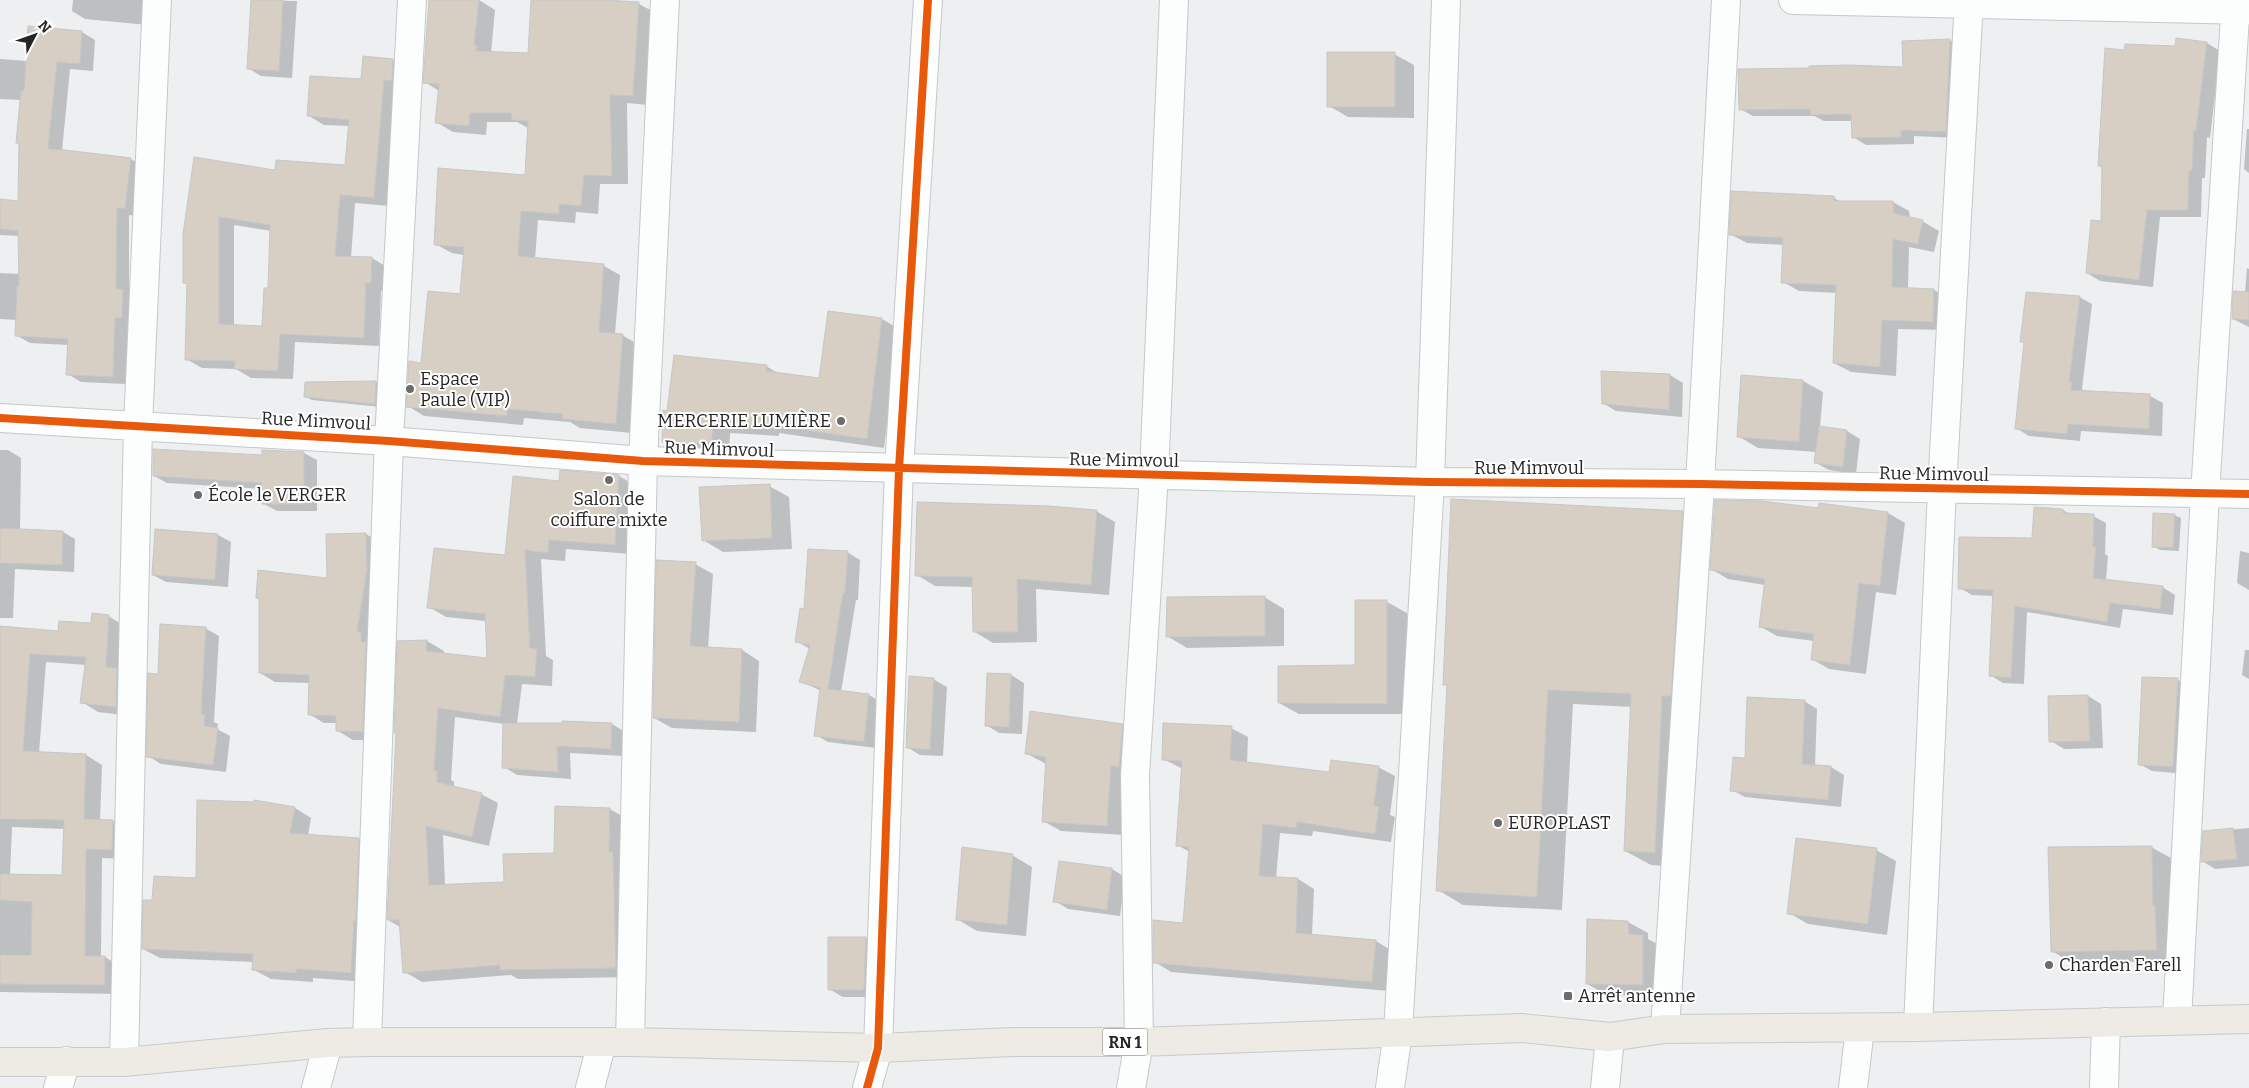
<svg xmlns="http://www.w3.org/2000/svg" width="2249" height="1088" font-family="Bitter,serif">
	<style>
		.shadow { fill: #0003; fill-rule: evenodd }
		.building { fill: #d7cec4; stroke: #c6c7c7; fill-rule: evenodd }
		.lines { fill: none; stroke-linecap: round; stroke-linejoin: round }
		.minor-casing { stroke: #c6c7c8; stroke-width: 30 }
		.trunk-casing { stroke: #c9cacb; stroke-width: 30 }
		.minor { stroke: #fcfdfd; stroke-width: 28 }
		.trunk { stroke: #eeeae4; stroke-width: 28 }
		.cycleway-casing { stroke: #fff; stroke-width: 11 }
		.cycleway { stroke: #e8590c; stroke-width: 8 }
		.poi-dot { fill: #6b6c6d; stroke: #fff; stroke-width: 2 }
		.labels { text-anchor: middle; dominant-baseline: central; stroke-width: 4; stroke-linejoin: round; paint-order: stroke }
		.shield { fill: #fff; stroke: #666667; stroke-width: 1 }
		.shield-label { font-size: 16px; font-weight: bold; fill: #252526 }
		.poi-label { font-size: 18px; fill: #252526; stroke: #fff; text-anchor: start }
		.street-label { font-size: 18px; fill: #252526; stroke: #fff }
	</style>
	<rect width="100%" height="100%" fill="#eeeff1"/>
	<path class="shadow" d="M73 0H148V25L85 19 72 11Z
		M253 0 297 1 292 78 261 76 248 68Z
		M430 0H479L495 10 491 53 529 54 532 0H587L639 4 656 13 649 105 627 103 628 184H600L598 214 576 212 575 223 538 220 535 259 604 266 620 275 615 334 622 335 639 345 632 433 580 428 570 422 524 418 523 425 424 416 408 406 423 364 461 295 464 255 452 253 435 244 526 176 528 128 517 122H487L486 135 453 132 436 122 439 91 425 82Z
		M30 28 82 32 95 40 93 71 70 69 62 151 131 159 144 167 138 216 129 215V295L135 298V325H128L126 384 81 382 68 374 69 345 30 343 16 335 17 320 0 319V273L20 274V236L0 235V200L19 202 20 144 17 142 21 100 0 99V59L27 61Z
		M1950 40 1962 48 1958 138 1914 136V144L1866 145 1853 137 1852 121H1824L1814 116H1753L1740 109 1810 70 1904 68Z
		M2207 43 2220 51 2210 138 2207 137 2205 178H2202L2201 217H2160L2153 287 2100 281 2087 273 2102 222 2103 168 2100 165 2176 48Z
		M1394 54 1414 65V118L1348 117 1329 106Z
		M393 60 408 69 390 206 355 203 351 258H372L387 267 386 291H381L379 346 295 342 293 379 251 378 236 369 202 368 186 359 188 285 184 283V235L277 171 347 166 350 126 324 125 309 116ZM234 225 272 231 269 290 264 327 234 326Z
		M2247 129H2249V173L2244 169Z
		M1834 198 1841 202H1893L1909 211 1910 218 1922 221 1939 231 1934 252 1909 247 1908 289 1934 290 1950 299 1949 330 1898 329 1896 376 1851 372 1834 363 1837 293 1799 291 1783 282 1784 245 1747 243 1730 234Z
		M2247 268 2249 269V327L2233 319 2245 293Z
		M2079 297 2092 304 2082 389 2085 392 2150 396 2163 403 2162 436 2081 431 2080 441 2029 436 2016 428 2025 343 2021 341Z
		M829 312 882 319 899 329 884 448 779 433V436L730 433 729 454 681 451 663 441 668 412 766 366 781 375 820 380Z
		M1670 375 1683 383 1682 417 1616 411 1603 403Z
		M1803 381 1823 392 1820 427 1847 431 1860 439 1856 474 1829 470 1816 463 1817 452 1758 448 1738 436Z
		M376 382 382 386 381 407 312 400 306 397V383Z
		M0 450H8L21 458 20 530 63 532 75 539 74 572 15 569 13 618H0Z
		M304 453 317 460V511H277L264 504 263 489 167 483 154 476 263 456Z
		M619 476 636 486 631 554 566 549 565 561 541 559 546 656 553 660 552 686 522 684 517 724H612L625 732 624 756 570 753 571 779 517 775 504 767V724L455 717 451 780 454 782V787L481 794 498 803 489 846 443 835 445 885 505 884 555 854 610 809 627 819 632 977 518 979 511 975 422 982 405 972 400 927 388 920 427 641 444 651 443 654 488 660 486 621 446 617 429 607 506 557 560 483Z
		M769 486 789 497 792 549 723 552 703 540Z
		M1820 504 1888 513 1905 523 1896 595 1876 592 1866 674 1829 669 1812 659 1814 641 1777 636 1761 627 1765 585 1728 579 1711 569 1819 509Z
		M2063 510 2071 515 2093 516 2106 523 2105 554 2108 556 2106 580 2162 587 2175 595 2173 615 2123 609 2120 628 2027 612 2024 684 2003 683 1990 675 1994 596 1972 595 1960 588 2033 540Z
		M1096 511 1115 522 1109 595 1036 589 1037 642 993 643 975 632 974 587 935 586 917 575Z
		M1682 512 1708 527 1680 867 1651 865 1625 851 1632 707 1573 704 1562 910 1463 905 1438 890 1448 686 1444 684Z
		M2174 515 2181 518 2179 551 2160 550 2154 547Z
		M157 530 218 535 231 542 228 587 166 582 153 575Z
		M366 534 381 543 378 740H353L338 731V723H324L309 714 310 683 275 682 260 673 329 579Z
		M2240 551 2249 553V590L2237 583Z
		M847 552 860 560 858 600H856L841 692 869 695 881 702 876 748 828 742 816 735 821 691 801 681 810 649 796 641 805 611Z
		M695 564 713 574 708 649 742 650 759 661 756 732 672 728 654 718Z
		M1264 597 1284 609V646L1187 648 1167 636Z
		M1387 602 1407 613V714H1299L1279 703 1356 667Z
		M108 616 125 626 132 716 98 712 82 702 87 665 46 662 39 753 86 755 102 765 100 821H113L129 831 128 859 102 858 101 957H105L121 967V994L0 992V627L59 633 92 625ZM12 827 65 829 63 876 10 875Z
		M205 628 219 636 214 722 218 724 217 729 230 736 226 772 161 764 148 756 159 675Z
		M2245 650H2249V679L2242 675Z
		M988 674 1011 675 1024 683 1022 734 999 733 986 725Z
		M933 679 947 687 943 756 920 755 907 747Z
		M2178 680 2191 687 2186 774 2152 771 2139 764Z
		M2088 696 2101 704 2103 748 2064 749 2051 741Z
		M1804 701 1817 709 1815 766 1831 767 1844 775 1841 807 1745 797 1732 790 1746 760Z
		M1122 725 1140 735 1125 835 1061 831 1043 821 1046 764 1026 753Z
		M1231 728 1248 737 1247 764 1331 773 1378 767 1395 776 1390 815 1395 817 1391 842 1313 831 1312 836 1280 833 1276 878 1298 879 1314 889 1312 936 1376 941 1392 951 1389 991 1171 972 1155 962 1184 924 1190 852 1177 845 1183 769 1163 759Z
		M295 808 311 818 308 835 358 840 375 849 367 982 313 978V982L271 979 254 970V962L160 958 143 949 153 902 197 879Z
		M2249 828V866L2215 869 2202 861 2204 832Z
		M2151 847 2171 858 2176 961 2072 963 2052 951Z
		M1876 850 1896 861 1887 935 1808 924 1789 913Z
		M1012 855 1032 867 1026 936 977 931 957 919Z
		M1112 869 1125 877 1120 916 1068 909 1055 901Z
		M1588 921 1628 922 1648 933V939L1663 947 1662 996 1607 995 1587 984Z
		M829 938H866L879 946 877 997H843L829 989Z"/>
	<path class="building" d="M251 0H283L279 71 247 69Z
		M429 0H479L474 45H477L476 51 528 53 531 0H605L639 2 633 96 610 95 612 176 584 175 581 206 559 204V214L521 211 518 256 604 264 599 332 623 334 616 424 562 419V414L507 409V416L406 407 409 361 421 363 428 291 460 294 464 247 434 245 438 168 525 175 528 121 512 120 511 113H470L469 126 435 123 439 84 423 83Z
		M28 26 82 31 80 64 57 62 48 149 65 150 131 158 125 209 117 208 116 289H123L122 318H115L113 377 66 375 68 339 15 336 17 286H19L18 231 0 229V199L18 201 19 143H16L21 91H24Z
		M2176 38 2207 42 2196 131 2194 130 2192 171H2189L2188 210H2147L2139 280 2086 273 2091 220 2101 221 2102 166H2098L2105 48 2124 50 2125 44 2175 46Z
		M1950 39 1946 132 1901 130V137L1852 138 1851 114 1810 115V109L1739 110 1738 69 1809 68V66L1847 65 1903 67 1902 41Z
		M1327 52H1395V107H1327Z
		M363 56 393 59 392 81 384 80 374 198 340 195 335 256 372 257 371 283H366L364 338 280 334 278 371 234 369 235 361 185 360 187 283H183V234L194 157 275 170 276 160 345 165 349 120 307 116 310 76 361 79ZM219 217 270 225 268 288H264L262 326 219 324Z
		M1731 191 1834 196V201H1893L1894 213 1923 220 1918 244 1893 239 1892 287 1934 289 1933 322 1882 320 1880 367 1833 363 1836 285 1781 283 1783 238 1729 235Z
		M2233 291 2249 292V320L2232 319Z
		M2026 292 2080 296 2069 382H2072L2071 390 2150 394 2149 429 2068 424 2067 434 2015 429 2024 342H2020Z
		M828 311 882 318 867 439 762 424V427L713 424 712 444 662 442 663 410 667 411 674 355 767 365 766 371 819 378Z
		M1601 371 1670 374 1669 410 1602 404Z
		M1741 375 1803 380 1799 442 1737 437Z
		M376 381 375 404 304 397 305 382Z
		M1819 426 1847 430 1843 467 1814 463Z
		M153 449 262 455V450L304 452V504H262V483L153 476Z
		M560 470 619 475 615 545 549 540 548 553 525 550 530 648 537 649 535 677 505 675 500 717 438 708 434 771H437V782L482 793 472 837 426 826 429 885 504 882 503 854 554 853 555 806 610 808 609 852H613L616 968 500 970V965L403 973 399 920H387L396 733H394L397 641 427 640 426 651 487 658 485 614 427 608 434 548 505 555 513 476 559 481Z
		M770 484 772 538 702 541 699 487Z
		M1451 499 1683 511 1671 696H1662L1655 853 1624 851 1631 694 1548 690 1537 897 1436 891 1447 685H1443Z
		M1715 500 1762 501 1818 508 1819 503 1888 512 1880 586 1859 583 1850 665 1811 660 1814 634 1759 627 1765 579 1710 570Z
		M917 502 1049 506 1097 510 1091 585 1017 579 1018 632H973L972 577 915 576Z
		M2034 507 2063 509V513L2094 514 2093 547H2096L2093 578 2163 586 2160 609 2110 603 2107 622 2015 606 2011 678 1989 676 1993 590 1958 589 1959 537 2032 538Z
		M2153 513 2175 514 2173 548 2152 547Z
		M0 528 63 531 62 565 0 563Z
		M155 529 218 534 215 580 152 575Z
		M366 533 367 570 357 632H361V642H366L363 732 336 731V716L308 715 309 675 259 673V599L256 598 258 570 327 578 326 534Z
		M808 549 848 551 845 593H843L828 689 869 694 864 742 814 736 820 688 799 682 810 645 795 642 800 608 804 609Z
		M656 560 696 562 690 646 742 649 739 722 653 718Z
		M1265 596V636L1166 637 1167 597Z
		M1355 600H1387V704L1278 703V666L1355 665Z
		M92 613 109 615 106 667 117 668 116 707 80 703 86 657 30 654 23 751 86 754 84 819 113 820 112 850 86 849 85 956H105V985L0 984V955H31L32 902 0 900V874L62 875 64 820 0 819V626L58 631 59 621 91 623Z
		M160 624 206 627 201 714 205 715 204 726 218 728 213 765 146 757 148 673 158 674Z
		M987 673 1011 674 1009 727 985 726Z
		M909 676 934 678 930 750 906 748Z
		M2142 677 2178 678 2173 767 2138 765Z
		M2088 695 2090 741 2049 742 2048 696Z
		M1747 697 1805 700 1802 764 1831 766 1828 800 1730 791 1733 757 1745 758Z
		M1030 711 1123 724 1119 767 1111 766 1107 826 1042 822 1046 757 1025 754Z
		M562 721 612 723 611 749 557 746 558 772 502 768 503 723H562Z
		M1163 723 1232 726 1230 760 1329 772 1331 760 1379 766 1374 806 1379 807 1375 834 1297 822 1296 828 1263 824 1259 876 1298 878 1296 933 1376 940 1372 982 1153 963V920L1183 923 1189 847 1176 846 1182 761 1162 760Z
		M197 800 253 802 254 800 295 807 290 833 359 838 356 921H354L351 973 297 969 296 973 252 970 253 954 142 949 143 900H152L154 876 196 878Z
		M2233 828 2237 859 2201 862 2203 831Z
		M1796 838 1877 848 1868 924 1787 914Z
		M2152 846 2153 905H2155L2157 950 2051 952 2048 847Z
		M962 847 1013 854 1007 925 956 920Z
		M1059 861 1112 868 1107 910 1053 902Z
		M1587 919 1628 921 1629 934 1643 935V985L1586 984Z
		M828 937H866L864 990H828Z"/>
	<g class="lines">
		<g class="minor-casing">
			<path id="minor" d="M1793 0 2249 10
				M0 418 389 441 643 461 1430 482 1700 484 2249 494
				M2177 1020 2205 494 2236 0
				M1918 1027 1942 489 1969 0
				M1665 1029 1700 484 1726 0
				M367 1042 389 441 412 0
				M630 1042 643 461 665 0
				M124 1062 138 426 157 0
				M58 1088 66 1061
				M316 1088 328 1043
				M590 1088 602 1042
				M867 1088 878 1048 899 469 928 0
				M1131 1088 1139 1042 1135 775 1154 475 1174 0
				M1390 1088 1398 1032 1430 482 1446 0
				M1605 1088 1610 1037
				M1853 1088 1860 1028
				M2104 1088 2106 1022"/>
		</g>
		<g class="trunk-casing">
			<path id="trunk" d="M0 1062H124L328 1043 367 1042H630L878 1048 1013 1042H1139L1522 1028 1610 1037 1665 1029 1918 1027 2249 1019"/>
		</g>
		<use href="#minor" class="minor"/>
		<use href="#trunk" class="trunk"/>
		<g class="cycleway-casing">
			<path id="cycleway" d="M0 418 389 441 643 461 1430 482 1700 484 2249 494
				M867 1088 878 1048 899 469 928 0"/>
		</g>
		<use href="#cycleway" class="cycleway"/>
	</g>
	<g class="poi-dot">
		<circle cx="410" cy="389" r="5"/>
		<circle cx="841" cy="421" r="5"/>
		<circle cx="609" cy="480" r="5"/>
		<circle cx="198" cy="495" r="5"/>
		<circle cx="1498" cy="823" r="5"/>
		<circle cx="2049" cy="965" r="5"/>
		<rect x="1563" y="991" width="10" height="10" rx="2.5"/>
	</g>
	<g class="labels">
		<rect class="shield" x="1102.5" y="1028.5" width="45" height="27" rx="4"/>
		<g class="shield-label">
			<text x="1125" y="1042">RN 1</text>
		</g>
		<g class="poi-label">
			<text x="420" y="379">Espace<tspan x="420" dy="21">Paule (VIP)</tspan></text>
			<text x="831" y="421" text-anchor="end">MERCERIE LUMIÈRE</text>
			<text x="208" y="495">École le VERGER</text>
			<text x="609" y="499" text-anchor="middle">Salon de<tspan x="609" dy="21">coiffure mixte</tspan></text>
			<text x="1508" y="823">EUROPLAST</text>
			<text x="2059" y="965">Charden Farell</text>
			<text x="1578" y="996">Arrêt antenne</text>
		</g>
		<g class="street-label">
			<text transform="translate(316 421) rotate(3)">Rue Mimvoul</text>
			<text transform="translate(719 449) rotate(2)">Rue Mimvoul</text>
			<text transform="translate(1124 460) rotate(1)">Rue Mimvoul</text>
			<text x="1529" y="468">Rue Mimvoul</text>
			<text transform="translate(1934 474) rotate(1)">Rue Mimvoul</text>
		</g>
	</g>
	<g transform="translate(35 35) rotate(49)" stroke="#ffffff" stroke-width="4" paint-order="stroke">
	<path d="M0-4L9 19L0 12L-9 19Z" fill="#252526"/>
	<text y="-8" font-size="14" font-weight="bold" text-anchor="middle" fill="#252526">N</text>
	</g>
</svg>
